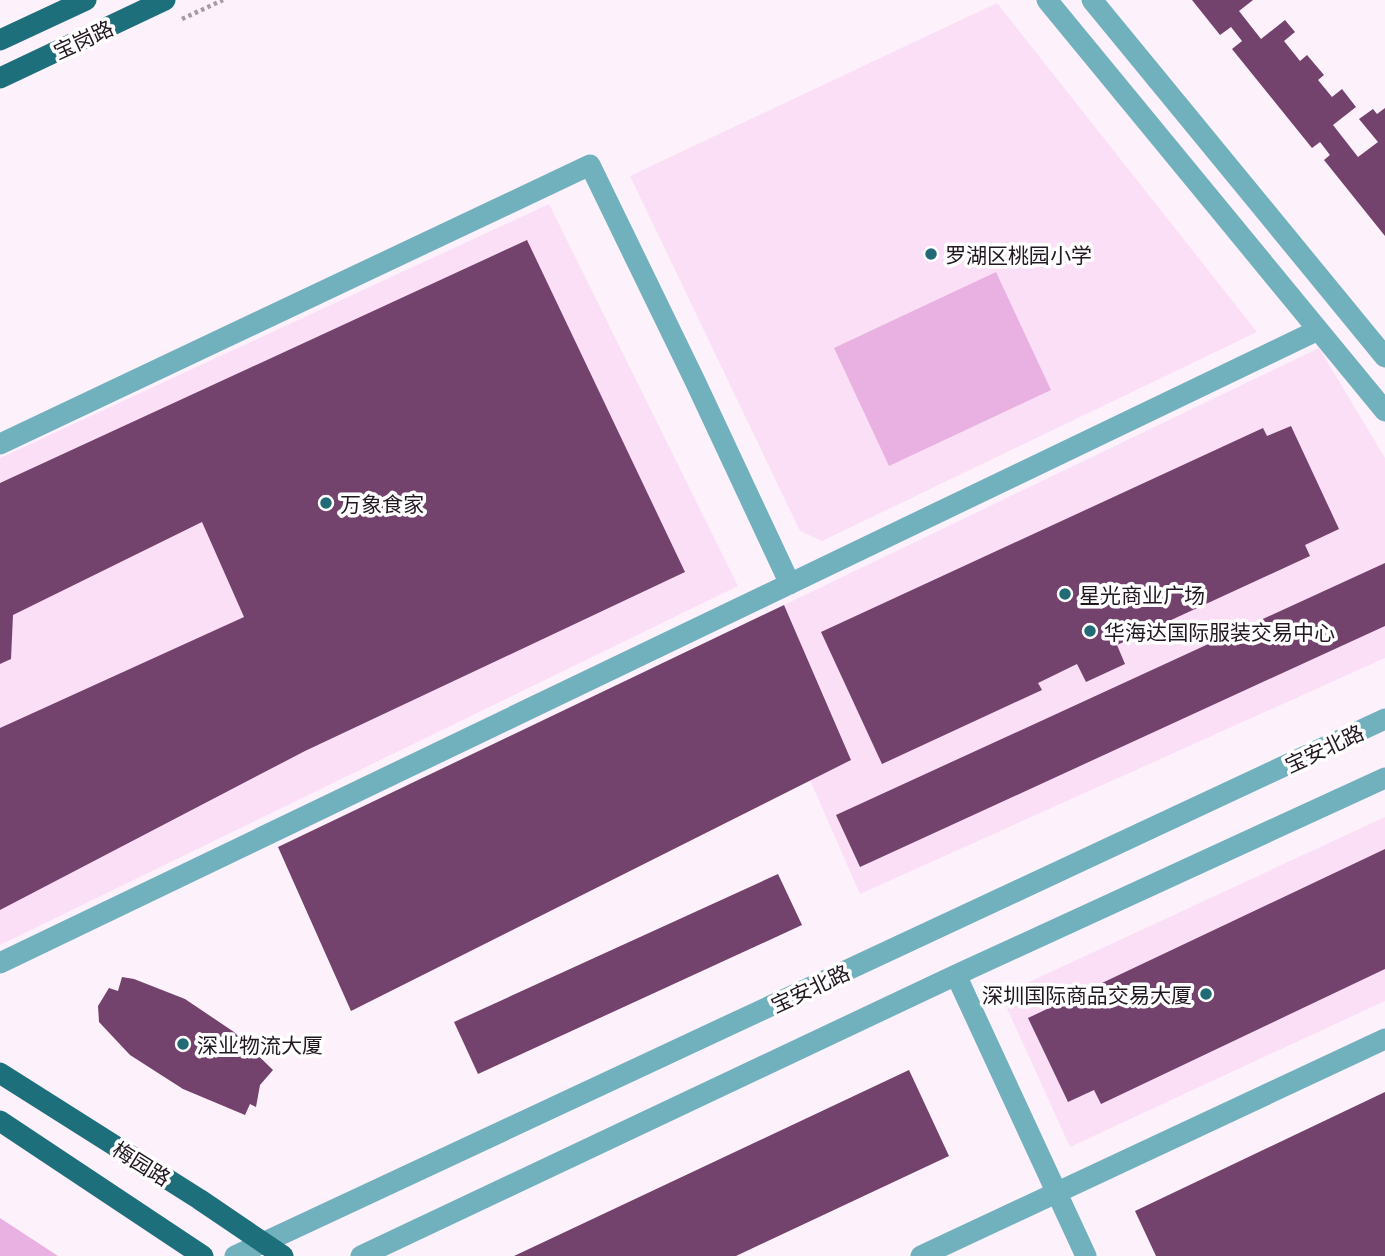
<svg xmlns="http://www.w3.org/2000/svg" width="1385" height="1256" font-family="'Exo 2','Noto Sans SC',sans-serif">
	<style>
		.built { fill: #fbdff7 }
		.green { fill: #e9b1e1 }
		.building { fill: #73426d }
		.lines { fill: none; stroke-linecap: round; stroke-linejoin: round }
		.path { stroke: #a79ca6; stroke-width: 4.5; stroke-dasharray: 3.5 3.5; stroke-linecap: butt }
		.minor { stroke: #71b1bd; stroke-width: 21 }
		.major { stroke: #1e6f7c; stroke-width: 21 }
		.poi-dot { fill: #216a76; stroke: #fff; stroke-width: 2.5 }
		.labels { text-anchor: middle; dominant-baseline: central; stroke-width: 7; stroke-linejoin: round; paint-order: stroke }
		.street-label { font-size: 21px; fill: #221821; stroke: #fff }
		.poi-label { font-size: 21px; fill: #221821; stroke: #fff; text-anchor: start }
	</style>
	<rect width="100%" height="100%" fill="#fdf1fb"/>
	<path class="built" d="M997 3 1257 332 822 541 800 531 630 176Z
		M549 204 738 586 0 945V458Z
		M1319 348 1385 458V658L860 894 810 780 851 759 784 605Z
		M1385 817V1001L1070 1147 1001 995Z"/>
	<path class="green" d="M996 272 1051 390 889 466 834 348Z
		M0 1218 58 1256H0Z"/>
	<path class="building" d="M1192 0H1253L1239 11 1261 39 1285 20 1295 32 1284 41 1300 61 1307 55 1324 75 1318 80 1332 97 1342 89 1356 107 1333 125 1358 157 1378 142 1359 119 1373 109 1377 114 1385 108V236L1324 160 1330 155 1320 142 1312 148 1232 49 1242 41 1231 27 1220 35Z
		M527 240 685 572 305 751 0 910V728L244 617 202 522 13 615 11 659 0 664V483Z
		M1291 426 1339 529 1305 545 1310 556 1117 645 1125 664 1086 682 1077 664 1038 683 1042 690 882 764 821 632 1263 428 1267 436Z
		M1385 563V626L860 867 836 815Z
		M784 605 851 760 351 1011 278 847Z
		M1385 849V969L1101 1104 1094 1090 1068 1102 1028 1018Z
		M778 874 802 925 478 1074 454 1022Z
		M122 977 134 979 185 999 234 1032 273 1070 260 1085 256 1107 250 1104 245 1115 183 1089 130 1055 99 1022 98 1006 109 988 118 991Z
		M909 1070 949 1156 736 1256H514Z
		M1385 1092V1256H1156L1135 1211Z"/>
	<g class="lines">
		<path class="path" d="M182 19 223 0"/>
		<path class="minor" d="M1047 0 1385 411
			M1092 0 1385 357
			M0 444 590 165 695 381 790 584
			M0 963 1318 330
			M956 975 1086 1256
			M235 1256 1385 719
			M361 1256 956 975 1385 778
			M921 1256 1385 1039"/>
		<path class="major" d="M0 40 86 0
			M0 78 165 0
			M0 1073 199 1199 283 1256
			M0 1121 203 1256"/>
	</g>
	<g class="poi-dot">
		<circle cx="931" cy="254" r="7"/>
		<circle cx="326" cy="503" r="7"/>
		<circle cx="1065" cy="594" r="7"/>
		<circle cx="1090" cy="631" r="7"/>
		<circle cx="1206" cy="994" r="7"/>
		<circle cx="183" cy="1044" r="7"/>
	</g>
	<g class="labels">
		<g class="street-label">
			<text transform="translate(83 39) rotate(-25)">宝岗路</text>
			<text transform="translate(1324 748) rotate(-25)">宝安北路</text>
			<text transform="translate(810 988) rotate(-25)">宝安北路</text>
			<text transform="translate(142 1163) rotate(32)">梅园路</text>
		</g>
		<g class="poi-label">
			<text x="945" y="254">罗湖区桃园小学</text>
			<text x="340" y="503">万象食家</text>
			<text x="1079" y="594">星光商业广场</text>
			<text x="1104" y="631">华海达国际服装交易中心</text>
			<text x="1192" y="994" text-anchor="end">深圳国际商品交易大厦</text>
			<text x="197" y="1044">深业物流大厦</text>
		</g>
	</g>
</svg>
